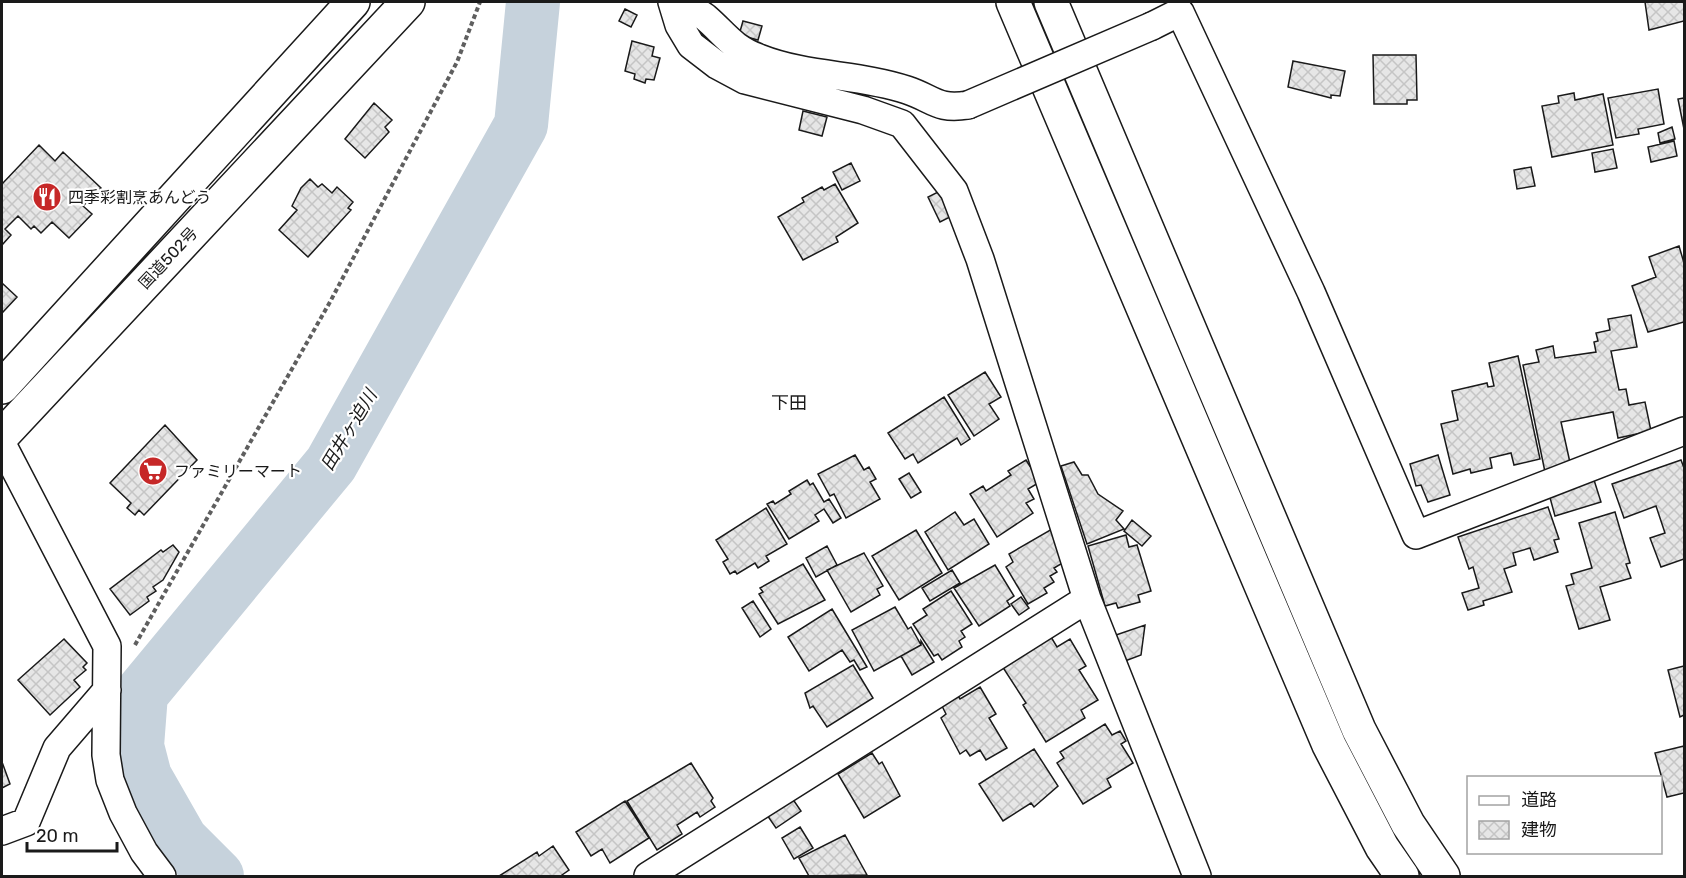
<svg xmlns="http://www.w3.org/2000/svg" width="1686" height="878" font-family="Rubik,'Noto Sans JP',sans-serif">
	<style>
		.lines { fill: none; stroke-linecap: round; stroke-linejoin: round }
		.river { stroke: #c6d2dc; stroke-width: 54 }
		.building { fill: url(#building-cross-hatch); stroke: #1a1a1a; stroke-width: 1.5 }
		.street-casing { stroke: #1a1a1a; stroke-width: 30 }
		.highway-casing { stroke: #1a1a1a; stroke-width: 36 }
		.path { stroke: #5f5f5f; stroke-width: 4; stroke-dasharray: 4.5 3; stroke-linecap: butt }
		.street { stroke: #fff; stroke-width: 27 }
		.highway { stroke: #fff; stroke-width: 33 }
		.street-bridge-casing { stroke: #1a1a1a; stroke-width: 30; stroke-linecap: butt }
		.street-bridge { stroke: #fff; stroke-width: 27 }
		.labels { text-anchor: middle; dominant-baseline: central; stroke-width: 4.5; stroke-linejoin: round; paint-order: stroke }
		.poi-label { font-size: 16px; fill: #1a1a1a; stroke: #fff; text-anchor: start }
		.street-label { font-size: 16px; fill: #1a1a1a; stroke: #fff }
		.neighbourhood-label { font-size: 18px; fill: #1a1a1a; stroke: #fff }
		.water-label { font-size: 18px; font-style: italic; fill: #1a1a1a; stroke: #fff }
	</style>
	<defs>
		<pattern id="building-cross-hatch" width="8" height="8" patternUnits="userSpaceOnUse" patternTransform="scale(1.5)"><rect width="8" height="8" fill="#e6e6e6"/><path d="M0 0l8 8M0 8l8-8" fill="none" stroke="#c5c5c5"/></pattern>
	</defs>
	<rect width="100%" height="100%" fill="#fff"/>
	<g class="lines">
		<path class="river" d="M217 876 181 840 145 777 137 746 141 694 331 464 521 125 533 2"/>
	</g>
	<path class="building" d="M1645 2H1684V21L1649 30Z
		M625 9 637 15 631 27 619 21Z
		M743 21 762 26 758 40 739 35Z
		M632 41 654 47 652 56 660 58 654 80 646 79 645 83 634 79 635 74 625 71Z
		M1373 55H1416L1417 100H1407V104H1374Z
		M1293 61 1345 71 1340 96 1331 95V98L1288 87Z
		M1658 89 1664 124 1638 129 1639 134 1616 138 1608 98Z
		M1574 93 1575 100 1603 94 1613 145 1552 157 1542 106 1559 103 1558 96Z
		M1684 98V129L1678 99Z
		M374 103 392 120 385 127 389 132 365 158 345 139Z
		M803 111 827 117 822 136 799 130Z
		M1672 127 1675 139 1660 143 1658 133Z
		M1674 141 1677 156 1651 162 1648 147Z
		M39 145 55 161 63 152 101 188 83 206 92 214 69 238 52 222 41 233 34 226 31 229 18 216 5 229 11 235 2 245V184Z
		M1613 149 1617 168 1595 172 1592 153Z
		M851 163 860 181 842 190 833 172Z
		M1531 167 1535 186 1517 189 1514 170Z
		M310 179 318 187 322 184 332 193 337 187 353 202 348 208 351 210 308 257 279 230 297 210 292 206 301 188Z
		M835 184 858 223 836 237 838 242 803 260 778 217 804 202 802 198 822 187 824 190Z
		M940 191 952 216 940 222 928 197Z
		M1679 246 1684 263V322L1648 332 1632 286 1656 277 1649 257Z
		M2 283 17 297 2 313Z
		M1631 315 1637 347 1611 351 1619 390 1626 389 1629 405 1645 402 1651 431 1618 438 1613 412 1561 422 1571 467 1545 472 1523 365 1539 362 1536 350 1553 346 1555 358 1596 352 1594 342 1598 341 1596 333 1610 330 1608 319Z
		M1518 356 1540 459 1514 465 1511 453 1490 458 1492 468 1471 473 1470 469 1453 474 1441 424 1458 420 1452 391 1487 383 1488 387 1494 386 1489 363Z
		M985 372 1001 397 989 404 999 419 974 436 948 395Z
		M944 397 970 439 961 445 957 438 918 463 913 454 905 459 888 433Z
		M165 425 197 460 144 515 139 510 135 515 127 508 131 503 110 483Z
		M855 455 864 470 869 467 876 479 870 482 880 499 846 518 834 494 830 496 818 474Z
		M1438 455 1450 495 1428 502 1421 485 1416 486 1410 464Z
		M1026 460 1040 482 1028 489 1034 499 1026 503 1033 513 997 537 970 494 983 486 986 491 1011 475 1008 471Z
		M1681 460 1684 468V559L1661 567 1650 538 1665 533 1656 506 1624 518 1612 484Z
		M1074 462 1082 475H1088L1098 494 1123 511 1116 520 1124 529 1087 544 1061 466Z
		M909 473 921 492 911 498 899 479Z
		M807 480 810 485 813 483 824 502 829 499 841 518 833 523 824 509 815 515 819 521 789 539 767 504 773 501 775 504 791 494 789 491Z
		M1594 480 1601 502 1555 516 1549 494Z
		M1548 507 1559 539 1554 540 1558 552 1534 560 1530 548 1513 553 1516 565 1504 569 1512 592 1483 601 1484 605 1468 610 1462 593 1479 588 1473 567 1469 569 1458 537Z
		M766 508 787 544 766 556 769 561 758 568 755 563 737 574 735 571 730 574 723 562 728 559 716 540Z
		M955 512 964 525 974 519 989 544 948 570 925 532Z
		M1615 512 1630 563 1626 564 1631 578 1600 587 1610 620 1579 629 1566 586 1574 584 1571 574 1592 568 1579 523Z
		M1132 520 1151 536 1142 546 1124 531Z
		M1052 529 1066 561 1054 568 1057 572 1050 576 1054 582 1044 588 1047 593 1028 604 1006 567 1013 562 1009 554Z
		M916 530 942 573 899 600 872 556Z
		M1126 535 1129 547 1137 545 1151 591 1138 595 1140 602 1118 608 1116 603 1105 606 1088 546Z
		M173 545 179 552 163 580 153 587 156 591 147 597 149 601 130 615 110 589 161 550 163 552Z
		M827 546 837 565 816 577 806 558Z
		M864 553 883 586 877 589 880 595 851 612 827 570Z
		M803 564 825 600 778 624 759 594 763 592 760 588Z
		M995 565 1014 596 1007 601 1010 606 979 626 954 588Z
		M952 570 960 583 930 601 922 588Z
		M951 591 972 624 961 631 965 637 959 641 962 647 942 660 938 654 934 656 913 624 927 615 923 609Z
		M1021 597 1029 608 1019 615 1011 604Z
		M753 601 771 629 760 637 742 608Z
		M895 607 908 629 911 627 921 645 874 671 852 630Z
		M832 609 867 667 860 670 854 660 850 662 842 650 809 671 788 637Z
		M1145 625 1141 655 1125 661 1116 635Z
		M1051 637 1057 647 1070 639 1086 666 1079 670 1098 700 1081 710 1085 718 1046 742 1023 705 1026 703 1002 666Z
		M64 639 87 663 83 667 86 670 74 680 80 687 50 715 18 680Z
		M921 641 934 662 912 675 901 656 921 645Z
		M853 665 873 698 827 727 813 706 810 708 805 693Z
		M1684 666V715L1680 717 1668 670Z
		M980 687 996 714 989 718 1007 748 986 760 980 750 970 756 966 750 960 754 941 718 946 714 941 704 957 694 960 699Z
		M1105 724 1112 735 1120 731 1126 741 1121 744 1133 763 1107 779 1111 787 1083 804 1057 763 1064 758 1060 752Z
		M1684 746V793L1667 797 1655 753Z
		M1034 749 1058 786 1034 807 1031 803 1003 821 979 784Z
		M872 753 879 764 882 762 900 796 864 818 838 774Z
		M2 762 10 784 2 788Z
		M691 763 713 798 711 801 715 807 700 817 697 812 677 825 682 834 657 850 627 801Z
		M792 798 801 811 776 828 767 815Z
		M625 801 649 838 610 863 602 849 591 856 576 832Z
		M800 827 813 848 794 859 782 838Z
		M845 835 867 875 809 876 799 858Z
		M553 846 569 870 562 875 563 876H499L537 852 539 856Z"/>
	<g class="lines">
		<g class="street-casing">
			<path id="street" d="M672 2 679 25 691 45 717 65 745 80 863 110 902 124 954 191 980 259 1087 599 1197 876
				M672 2C682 6 696 10 705 17 725 34 732 48 759 58 807 77 859 74 907 90 934 99 937 110 968 105
				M1152 26 1180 12 1311 292 1416 535 1684 431
				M2 444 107 646 106 755 110 780 123 813 144 852 162 876
				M2 831 26 822 57 748 107 690
				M648 876 1087 599"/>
		</g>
		<g class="highway-casing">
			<path id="highway" d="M1013 2 1329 745 1382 847 1402 876
				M1051 2 1359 730 1408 824 1443 876
				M2 387 353 2
				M2 436 408 2"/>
		</g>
		<path class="path" d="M135 645 330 302 457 62 480 2"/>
		<use href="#street" class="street"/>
		<use href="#highway" class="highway"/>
		<g class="street-bridge-casing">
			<path id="street-bridge" d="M968 105 1152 26"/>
		</g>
		<use href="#street-bridge" class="street-bridge"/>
	</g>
	<defs>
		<g id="restaurant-disc" transform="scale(1.5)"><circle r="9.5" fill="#c62828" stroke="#fff"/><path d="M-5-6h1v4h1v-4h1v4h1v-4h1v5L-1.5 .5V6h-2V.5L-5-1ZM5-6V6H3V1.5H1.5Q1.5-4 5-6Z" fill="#fff"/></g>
		<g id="supermarket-disc" transform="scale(1.5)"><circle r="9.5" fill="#c62828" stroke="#fff"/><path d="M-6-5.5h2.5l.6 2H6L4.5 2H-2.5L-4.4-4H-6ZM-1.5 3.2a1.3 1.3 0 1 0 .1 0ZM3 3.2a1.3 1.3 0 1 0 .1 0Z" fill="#fff"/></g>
	</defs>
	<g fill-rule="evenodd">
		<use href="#restaurant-disc" x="47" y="197"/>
		<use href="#supermarket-disc" x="153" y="471"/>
	</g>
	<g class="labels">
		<g class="poi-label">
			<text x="68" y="197">四季彩割烹あんどう</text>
			<text x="174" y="471">ファミリーマート</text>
		</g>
		<g class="street-label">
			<text transform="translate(168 258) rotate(-47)">国道502号</text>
		</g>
		<g class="neighbourhood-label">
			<text x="789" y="403">下田</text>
		</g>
		<g class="water-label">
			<text transform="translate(349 430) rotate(-59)">田井ヶ迫川</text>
		</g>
	</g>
	<rect width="1686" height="878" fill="none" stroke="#1a1a1a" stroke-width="6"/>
	<rect x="1467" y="776" width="195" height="78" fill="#ffffff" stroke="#a3a3a3" stroke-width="1.5"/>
	<rect x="1479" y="796" width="30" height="9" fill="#ffffff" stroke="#a3a3a3" stroke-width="1.5"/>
	<text x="1521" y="806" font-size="18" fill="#1a1a1a">道路</text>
	<rect x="1479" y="821" width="30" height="18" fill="url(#building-cross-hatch)" stroke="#a3a3a3" stroke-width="1.5"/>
	<text x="1521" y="836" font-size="18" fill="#1a1a1a">建物</text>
	<path d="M27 842v9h90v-9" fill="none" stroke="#1a1a1a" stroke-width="3"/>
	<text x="36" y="842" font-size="18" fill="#1a1a1a" stroke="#ffffff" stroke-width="4.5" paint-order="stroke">20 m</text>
</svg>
